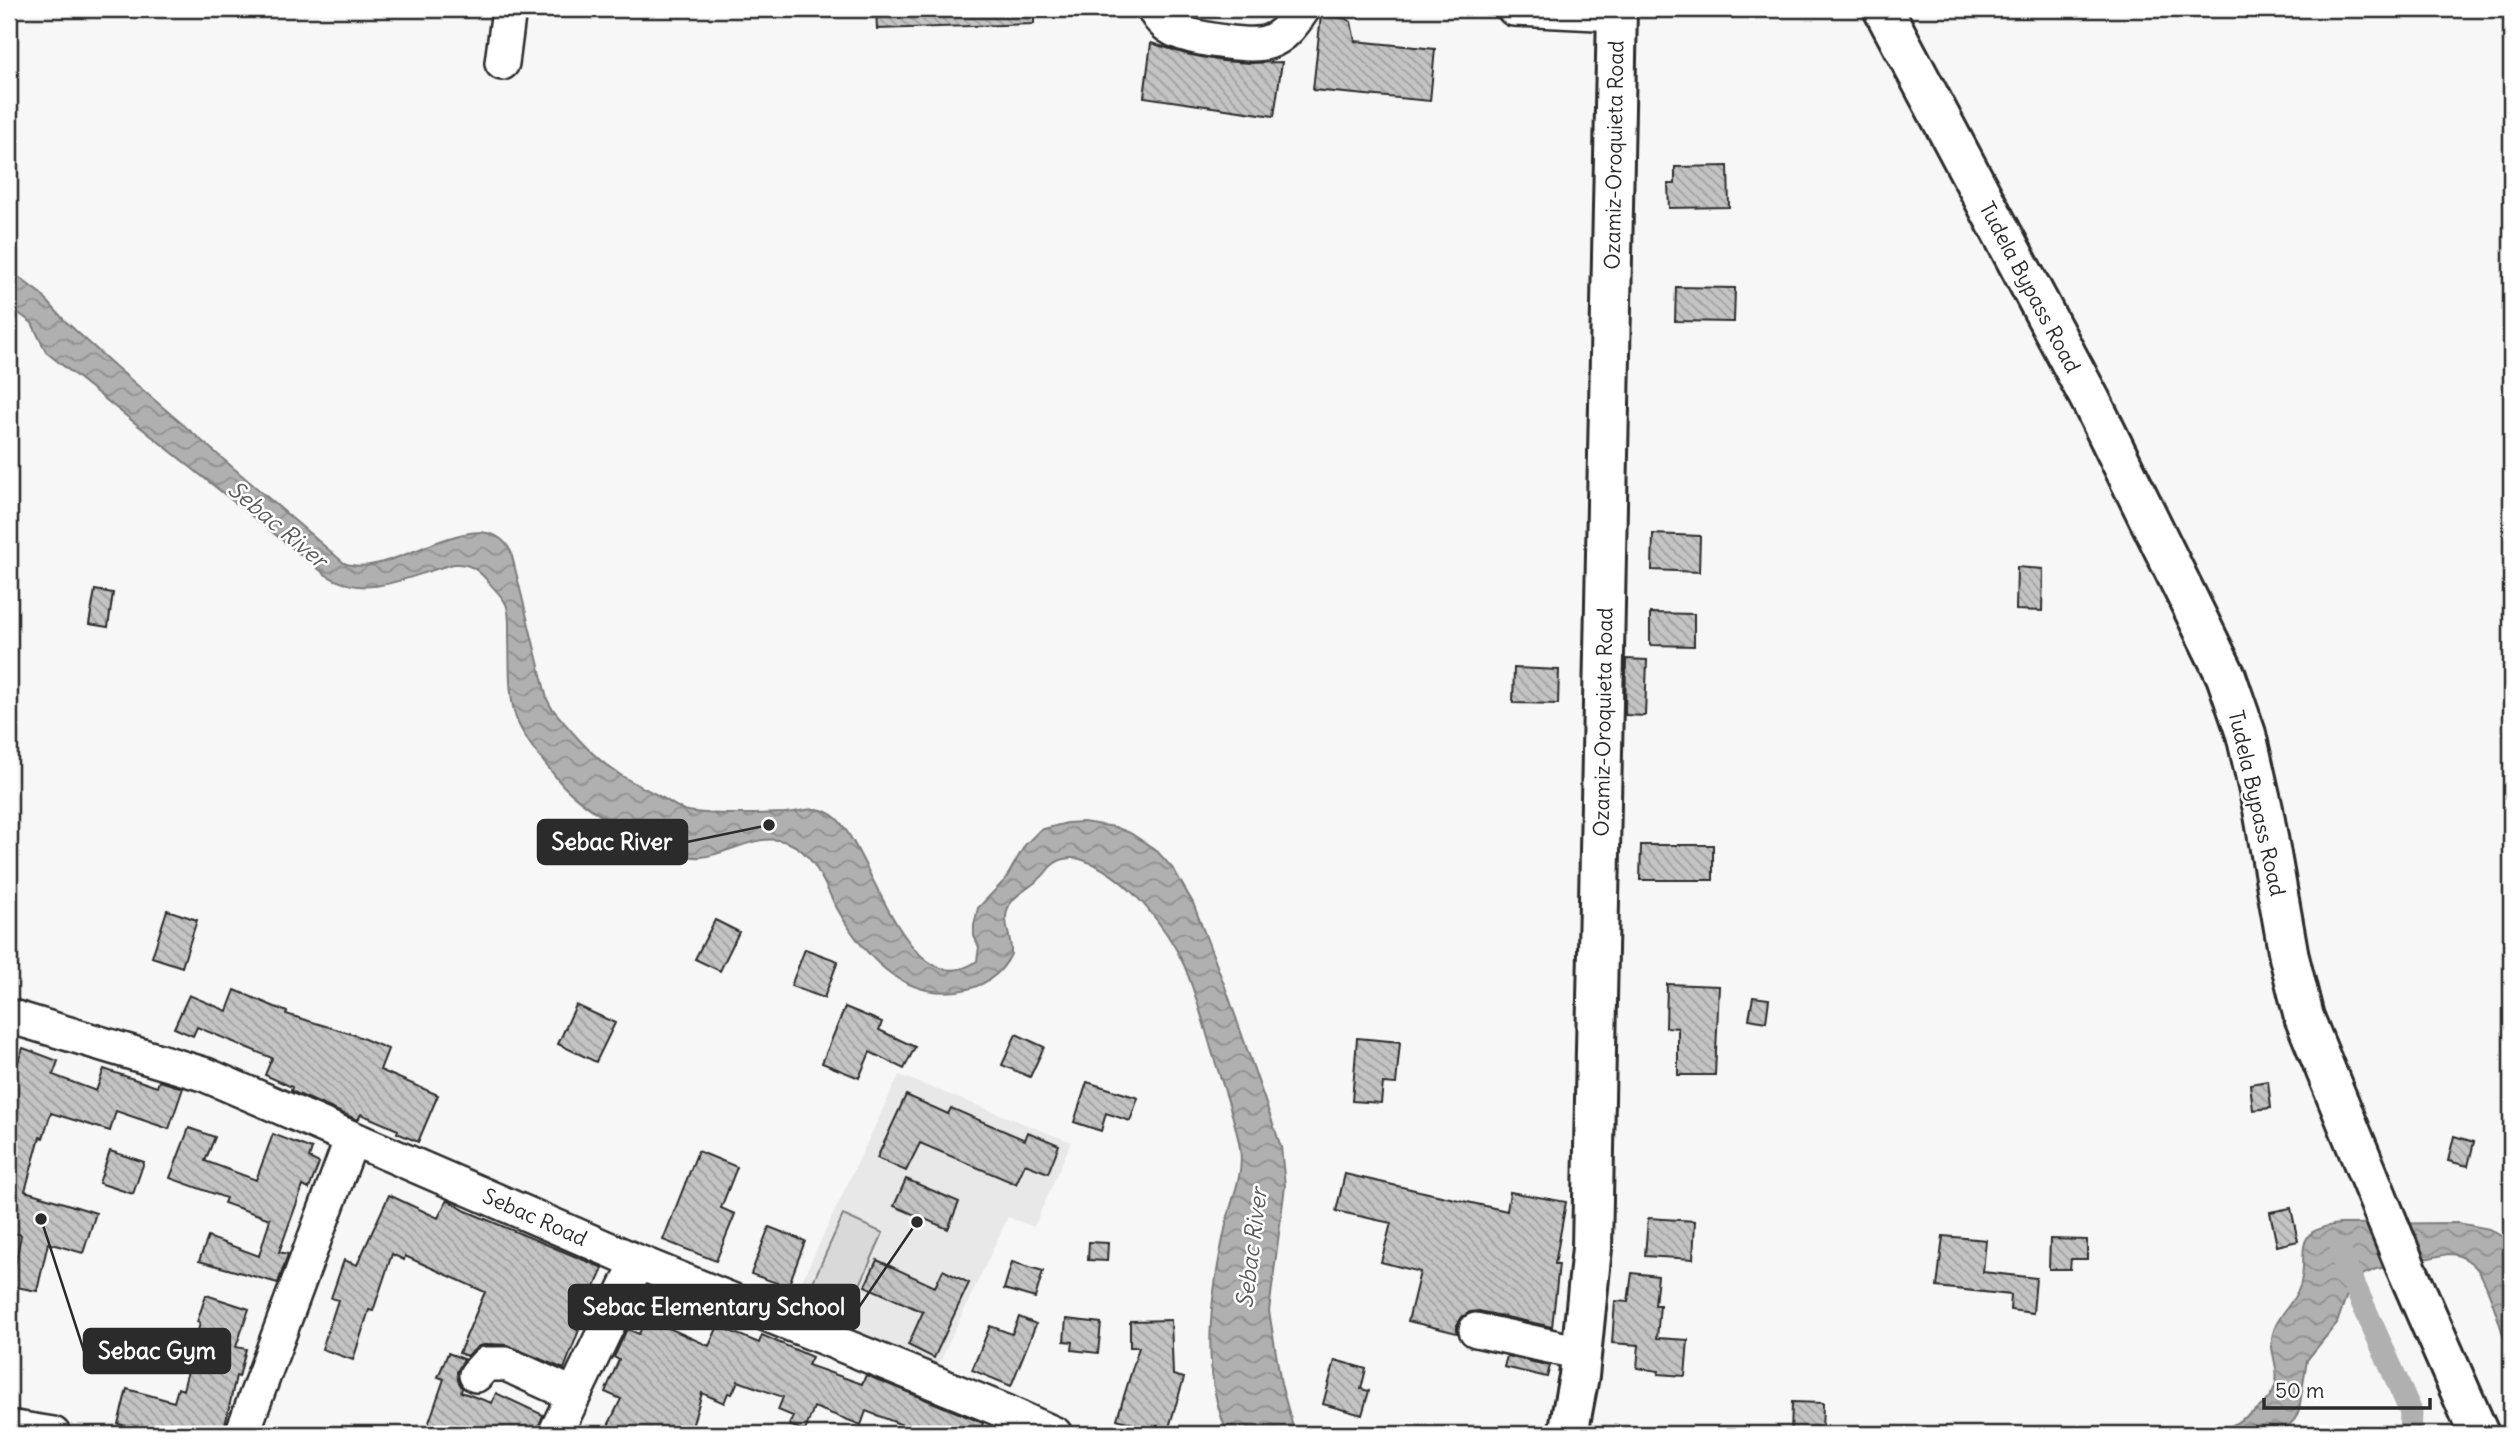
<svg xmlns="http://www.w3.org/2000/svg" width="2520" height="1443" font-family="Delius,sans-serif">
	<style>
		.built { fill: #e8e8e8 }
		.grass { fill: #d9d9d9; stroke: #828282; stroke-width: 2 }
		.water { fill: url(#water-waves); stroke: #7b7b7b; stroke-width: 2 }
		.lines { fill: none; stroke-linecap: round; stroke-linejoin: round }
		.canal { stroke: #b0b0b0; stroke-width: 23 }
		.building { fill: url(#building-back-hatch); stroke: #2b2b2b; stroke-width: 2 }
		.minor-casing { stroke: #2b2b2b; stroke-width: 38 }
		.major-casing { stroke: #2b2b2b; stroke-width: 44 }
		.highway-casing { stroke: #2b2b2b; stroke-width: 44 }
		.minor { stroke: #fff; stroke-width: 33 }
		.major { stroke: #fff; stroke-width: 38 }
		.highway { stroke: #fff; stroke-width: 38 }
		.labels { text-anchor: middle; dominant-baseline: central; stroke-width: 5; stroke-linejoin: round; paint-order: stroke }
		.street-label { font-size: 21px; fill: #2b2b2b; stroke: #fff }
		.water-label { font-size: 23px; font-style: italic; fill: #5a5a5a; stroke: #fff }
		.leader { fill: none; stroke: #2b2b2b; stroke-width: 2.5 }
		.callout-dot { fill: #2b2b2b; stroke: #fff; stroke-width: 2.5 }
		.callout { fill: #2b2b2b; stroke: #2b2b2b; stroke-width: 2.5 }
		.callout-label { font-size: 23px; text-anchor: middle; font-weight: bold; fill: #fff }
	</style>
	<defs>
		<pattern id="water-waves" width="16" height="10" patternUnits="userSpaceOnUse" patternTransform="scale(1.75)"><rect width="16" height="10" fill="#b0b0b0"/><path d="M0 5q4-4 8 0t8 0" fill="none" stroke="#8f8f8f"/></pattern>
		<pattern id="building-back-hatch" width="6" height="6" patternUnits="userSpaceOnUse" patternTransform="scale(1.75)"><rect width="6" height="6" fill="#c4c4c4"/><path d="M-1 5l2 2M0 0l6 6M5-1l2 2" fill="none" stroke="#9f9f9f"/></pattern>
	</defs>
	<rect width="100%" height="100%" fill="#f7f7f7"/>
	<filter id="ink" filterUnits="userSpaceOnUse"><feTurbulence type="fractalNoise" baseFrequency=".0143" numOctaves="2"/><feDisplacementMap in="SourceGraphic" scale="14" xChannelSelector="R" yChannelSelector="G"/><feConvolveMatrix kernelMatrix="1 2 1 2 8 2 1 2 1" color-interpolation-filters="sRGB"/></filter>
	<g filter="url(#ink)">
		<path class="built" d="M899 1075 1071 1142 1034 1227 1008 1217 937 1368 790 1306Z"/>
		<path class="grass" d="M843 1215 883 1233 844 1321 803 1304Z"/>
		<path class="water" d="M9 270 41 294 65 321 116 367 344 563C390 582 483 495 511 552L547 699 551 707C571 731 592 757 619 774 632 783 647 789 661 797 669 801 675 807 684 810 706 816 761 814 785 813 796 812 806 809 817 809 825 810 830 813 836 818 870 848 908 1009 977 961L979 947 974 936V925L978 908 1005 880 1025 845 1040 830 1067 823 1083 822 1115 827 1130 833 1156 850 1174 870 1193 903 1227 992 1281 1147 1285 1186 1269 1311 1281 1384 1295 1434H1228C1198 1368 1212 1288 1227 1220 1233 1195 1244 1174 1240 1148 1235 1118 1224 1089 1215 1061 1205 1030 1197 995 1184 965 1167 927 1127 877 1088 862 1073 855 1056 857 1046 872 1035 888 1006 894 1006 918 1006 930 1012 941 1011 954 1001 976 981 988 957 991 897 999 858 948 833 901 823 880 812 852 789 843 758 831 731 854 701 857 665 860 582 809 559 781 545 763 521 736 515 715 508 690 510 661 509 636 509 625 510 614 506 604 502 595 492 587 486 579 477 569 469 563 454 564 411 574 368 602 326 575L46 352 32 323 9 306Z
			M2458 1223 2489 1229 2511 1242V1360C2504 1339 2489 1284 2477 1269 2470 1260 2459 1254 2448 1254L2377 1269 2359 1276 2351 1283 2337 1323 2307 1360 2299 1410 2295 1419 2281 1434H2218C2234 1423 2258 1413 2270 1396 2286 1373 2267 1355 2273 1333 2277 1316 2294 1303 2300 1286 2310 1254 2288 1230 2340 1224Z"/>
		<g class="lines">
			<path class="canal" d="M2340 1253 2411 1412 2410 1434"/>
		</g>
		<path class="building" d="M876 9H1034V24L877 29Z
			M1321 15 1344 18 1351 22 1355 41 1435 49 1430 101 1313 90Z
			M1151 43 1186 54 1222 61 1251 63 1282 62 1274 116 1144 97Z
			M1728 166 1729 207 1669 208 1668 184H1675V167Z
			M1676 287 1735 288 1734 322 1675 321Z
			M1653 534 1700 536 1699 572 1652 570Z
			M2017 567 2043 569 2042 611 2016 610Z
			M95 590 113 593 108 627 89 624Z
			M1650 613 1694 614V646L1650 645Z
			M1626 659 1647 660 1645 716 1625 715Z
			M1514 668 1559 670 1558 704 1513 703Z
			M1641 845H1713V880H1640Z
			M167 910 197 920 182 967 152 957Z
			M715 920 739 932 720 971 695 959Z
			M805 949 838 961 824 998 791 986Z
			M1667 984 1719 986 1715 1075H1678V1028L1666 1027Z
			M235 990 287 1012 286 1014 355 1035 388 1049 380 1070 438 1095 418 1142 397 1133 398 1130 361 1114 358 1120 291 1091 292 1087 265 1075 272 1058 197 1027 193 1036 174 1028 189 995 227 1011Z
			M1753 997 1769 999 1766 1022 1749 1019Z
			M576 1005 615 1023 596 1062 558 1044Z
			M845 1007 882 1022 879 1030 915 1047 904 1069 870 1052 859 1078 822 1063Z
			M1016 1034 1044 1047 1030 1077 1002 1065Z
			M1357 1038 1400 1042 1396 1084 1383 1083 1381 1103 1352 1101Z
			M23 1048 58 1061 53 1075 96 1091 104 1069 157 1087 159 1081 183 1088 169 1129 116 1111 110 1131 51 1113 43 1138 40 1137 25 1191 96 1213 83 1253 48 1243 37 1291 11 1286 21 1235 9 1231V1119L15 1100 9 1098V1086Z
			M2268 1081 2271 1108 2253 1110 2250 1084Z
			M1087 1082 1138 1098 1130 1121 1106 1113 1101 1131 1074 1122Z
			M906 1095 948 1114 951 1108 1025 1140 1028 1132 1059 1145 1048 1173 1025 1164 1016 1184 920 1143 906 1171 877 1158Z
			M189 1128 215 1137 205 1161 256 1180 273 1134 312 1149 309 1158 319 1163 309 1189 303 1186 279 1252 288 1254 278 1283 199 1261 208 1237 259 1256 270 1219 224 1203 226 1198 170 1178Z
			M2454 1136 2474 1142 2468 1166 2448 1161Z
			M110 1151 144 1162 133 1194 99 1183Z
			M698 1151 737 1167 721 1208 735 1214 716 1261 663 1240Z
			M1345 1174 1507 1211 1510 1192 1566 1202 1555 1264H1559L1552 1327 1479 1311 1470 1312 1462 1317 1457 1325V1333L1408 1321 1420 1272 1381 1262 1391 1223 1336 1211Z
			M906 1179 959 1202 948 1229 894 1206Z
			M389 1195 438 1218 447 1200 466 1211 603 1268 577 1330H579L564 1369 507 1345 490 1344 479 1346 467 1356 459 1353 485 1292 405 1256 404 1260 392 1254 373 1311 369 1310 353 1360 322 1349 338 1300 331 1298 344 1260 357 1265Z
			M2291 1208 2298 1241 2277 1246 2270 1212Z
			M1648 1218 1695 1221 1693 1259 1645 1256Z
			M769 1227 805 1241 788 1287 751 1274Z
			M1943 1236 1986 1240 1983 1272 2036 1278 2033 1313 2010 1310 2011 1295 1937 1287Z
			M2050 1239 2087 1240V1259H2071L2070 1269H2049Z
			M1089 1242 1108 1243 1107 1261 1088 1260Z
			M877 1260 935 1287 943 1270 969 1283 934 1358 908 1345 923 1312 865 1286Z
			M1012 1262 1043 1271 1035 1298 1004 1289Z
			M1632 1273 1658 1276 1655 1305H1660L1657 1338 1688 1340 1685 1376 1658 1374 1659 1371 1637 1368 1639 1345 1612 1343 1615 1301 1628 1302Z
			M206 1295 249 1309 236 1347 246 1349 239 1377 236 1376 223 1434H159L118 1424 127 1389 174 1402 178 1388 183 1390 200 1323 197 1322Z
			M1019 1317 1036 1324 1011 1386 972 1370 990 1326 1012 1334Z
			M646 1318 709 1346 718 1326 759 1343 762 1335 812 1357 808 1365 862 1384 866 1375 983 1423 979 1434H926L866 1411 861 1425 814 1407 805 1431 789 1425 793 1416 778 1410 783 1397 738 1381 732 1394 728 1393 724 1403 702 1393 690 1434H604L621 1399 605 1392 619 1360 614 1357 627 1329 639 1334Z
			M1066 1319 1101 1323 1098 1353 1072 1350 1073 1342 1064 1341Z
			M1171 1320 1173 1375 1184 1378 1167 1434 1117 1419 1139 1347H1130V1321Z
			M448 1353 464 1359 457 1372 458 1380 462 1388 461 1392 492 1403 496 1393 543 1415 536 1434H461L446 1429 444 1434H425L444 1379 438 1377Z
			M1507 1356 1550 1366 1547 1377 1504 1367Z
			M1335 1360 1366 1369 1361 1389 1369 1391 1362 1415 1323 1404Z
			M1792 1402 1823 1403 1822 1434H1791Z"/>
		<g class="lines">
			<g class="minor-casing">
				<path id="minor" d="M1154 9C1159 20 1169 29 1182 33 1200 39 1251 48 1268 42 1284 37 1295 21 1303 9
					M1514 9 1617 14
					M502 63 509 9
					M9 1016 206 1075 638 1262 1004 1411 1055 1434
					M1476 1330 1581 1353
					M476 1375 486 1364H506L574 1395
					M9 1427 53 1434
					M242 1434 352 1138
					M555 1434 638 1262"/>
			</g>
			<g class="major-casing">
				<path id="major" d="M1883 9 2092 403 2226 676 2246 734 2263 809 2289 957 2304 1017 2405 1265 2479 1434"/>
			</g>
			<g class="highway-casing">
				<path id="highway" d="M1568 1434 1579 1376 1592 1248 1617 9"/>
			</g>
			<use href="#minor" class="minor"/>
			<use href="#major" class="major"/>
			<use href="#highway" class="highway"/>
		</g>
	</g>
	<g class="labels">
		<g class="street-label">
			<text transform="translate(1614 155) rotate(-89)">Ozamiz-Oroquieta Road</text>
			<text transform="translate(2030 287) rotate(62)">Tudela Bypass Road</text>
			<text transform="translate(1603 722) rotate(-89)">Ozamiz-Oroquieta Road</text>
			<text transform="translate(2257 803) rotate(77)">Tudela Bypass Road</text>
			<text transform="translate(535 1217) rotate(24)">Sebac Road</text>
		</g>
		<g class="water-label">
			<text transform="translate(278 524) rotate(40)">Sebac River</text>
			<text transform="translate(1251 1248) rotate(-83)">Sebac River</text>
		</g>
	</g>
	<path class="leader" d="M769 825L687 842M917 1222L859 1307M41 1219L84 1351"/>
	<g class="callout-dot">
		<circle cx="769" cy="825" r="7"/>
		<circle cx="917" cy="1222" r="7"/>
		<circle cx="41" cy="1219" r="7"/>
	</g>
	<g class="callout">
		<rect x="538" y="820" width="149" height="44" rx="7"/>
		<rect x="569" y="1285" width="290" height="44" rx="7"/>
		<rect x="84" y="1329" width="146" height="44" rx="7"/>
	</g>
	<g class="callout-label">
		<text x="612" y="850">Sebac River</text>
		<text x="714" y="1315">Sebac Elementary School</text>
		<text x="157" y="1359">Sebac Gym</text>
	</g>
	<rect width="2520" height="1443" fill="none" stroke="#fff" stroke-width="35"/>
	<rect x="18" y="18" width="2485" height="1408" fill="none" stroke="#2b2b2b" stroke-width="2.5" filter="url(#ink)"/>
	<path d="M2264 1398v10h166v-10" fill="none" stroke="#2b2b2b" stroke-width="3.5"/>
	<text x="2275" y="1398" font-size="21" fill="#2b2b2b" stroke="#ffffff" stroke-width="5" paint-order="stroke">50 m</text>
</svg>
